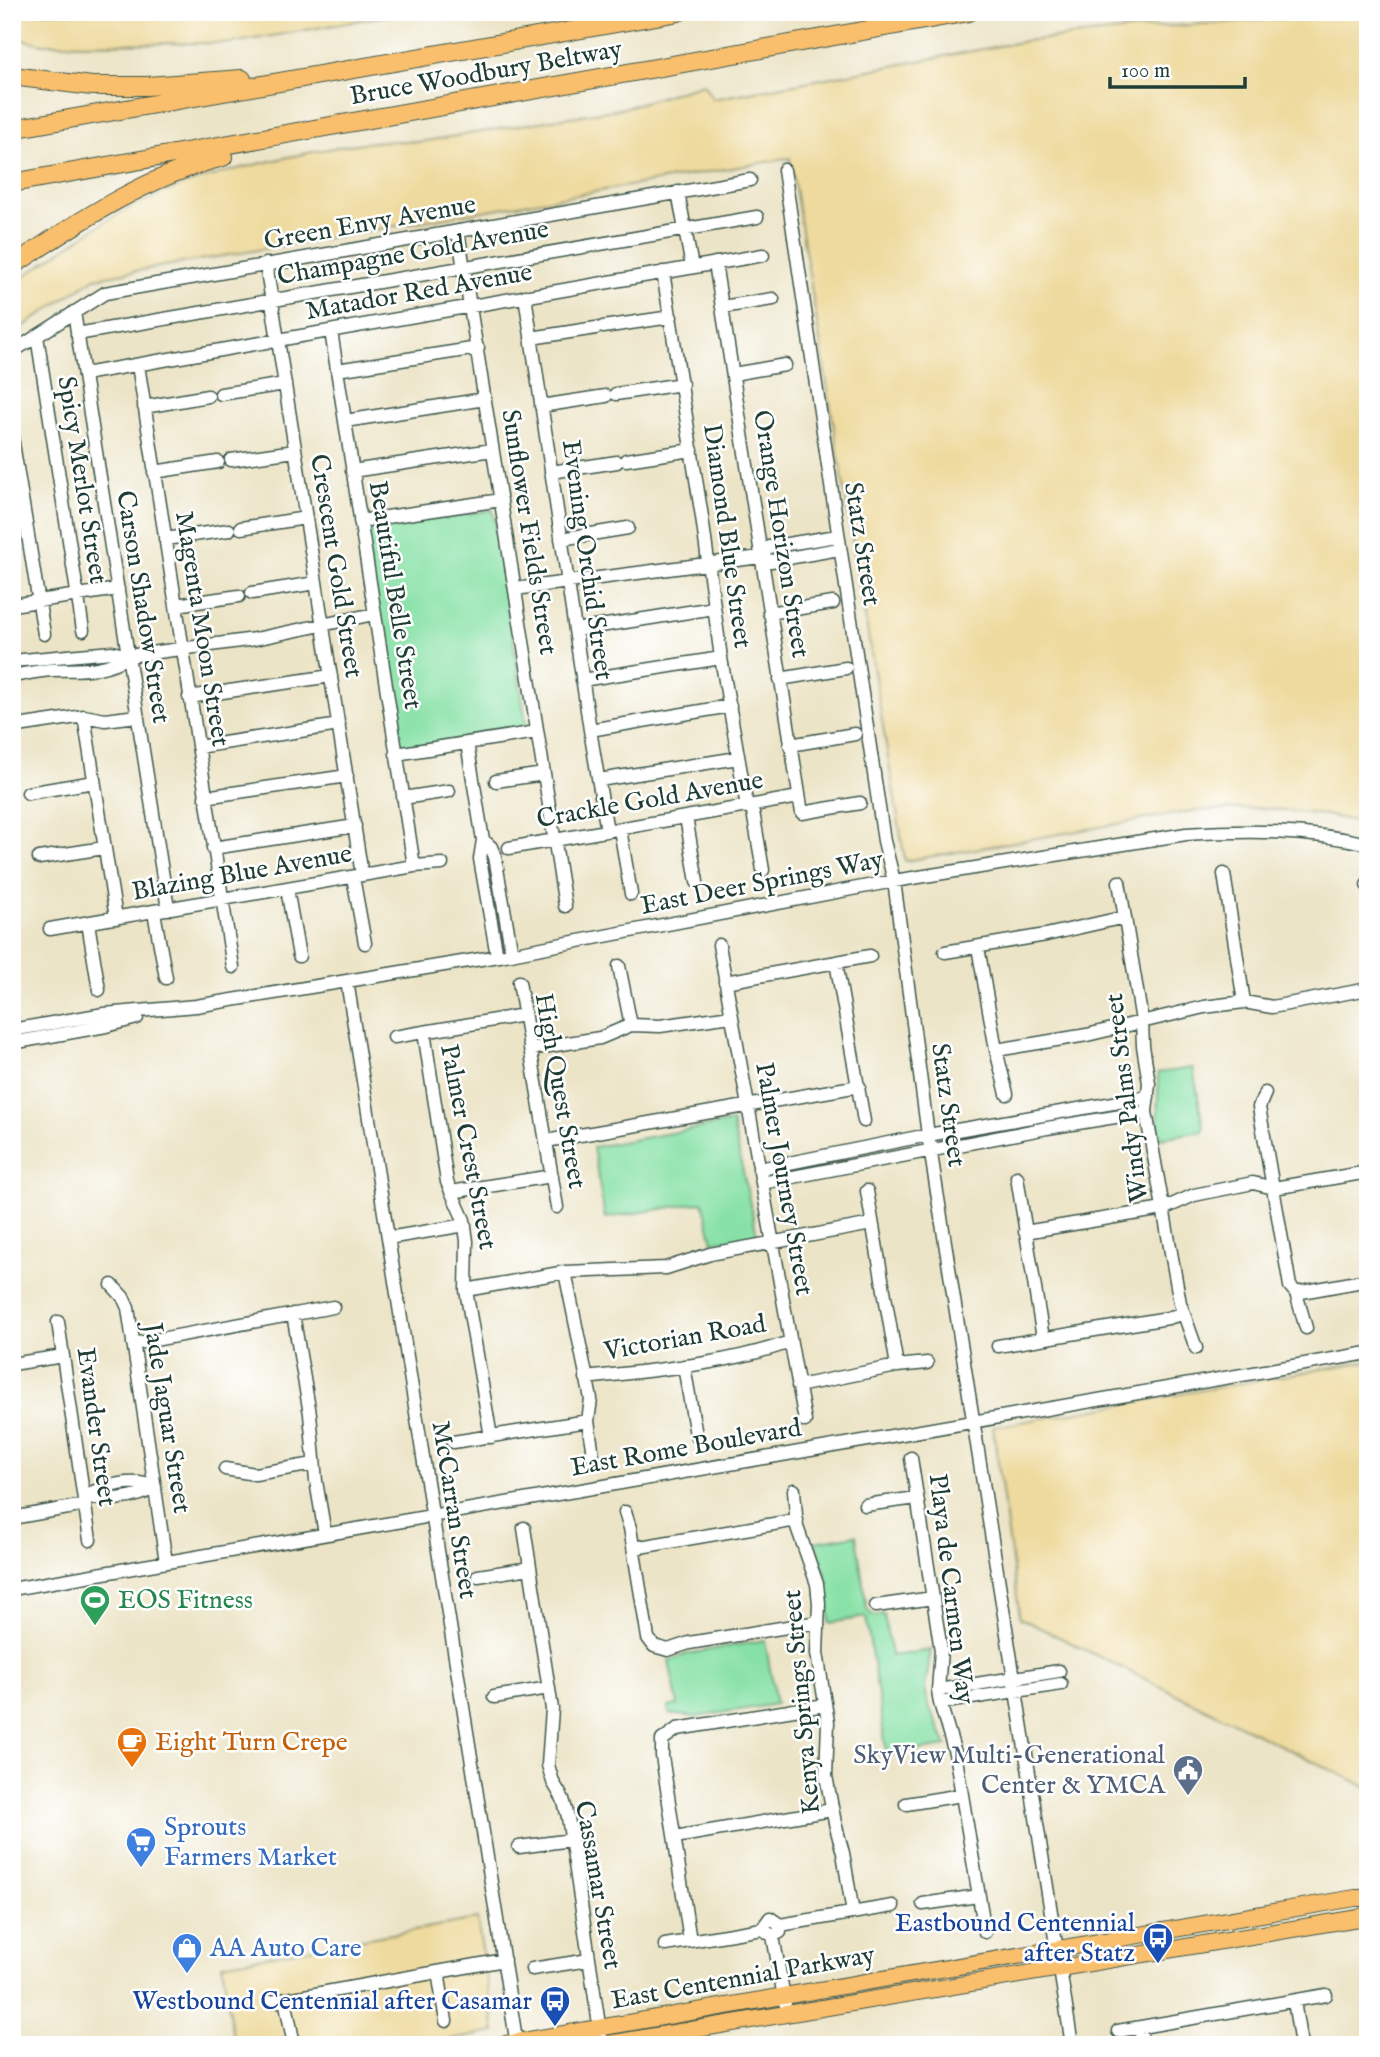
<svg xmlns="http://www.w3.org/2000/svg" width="1380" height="2057" font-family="'IM FELL English',serif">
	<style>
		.green { fill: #87e1a6; stroke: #538f6d; stroke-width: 2 }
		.sand { fill: #eeda9e; stroke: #868c69; stroke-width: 2 }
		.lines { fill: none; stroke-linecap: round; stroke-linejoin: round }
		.minor-casing { stroke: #3e564a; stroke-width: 15 }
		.major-casing { stroke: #3e564a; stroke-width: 18 }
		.highway-casing { stroke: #3e564a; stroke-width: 20 }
		.minor { stroke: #fff; stroke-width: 12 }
		.major { stroke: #f9bf6d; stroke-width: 16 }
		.highway { stroke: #f9bf6d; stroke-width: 18 }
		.labels { text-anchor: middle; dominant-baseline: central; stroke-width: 5; stroke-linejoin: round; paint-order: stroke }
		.street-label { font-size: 26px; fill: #1f3d34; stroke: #fff }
		.leisure-label { font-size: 26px; fill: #27864d; stroke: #fff; text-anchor: start }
		.food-label { font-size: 26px; fill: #c56008; stroke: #fff; text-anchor: start }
		.service-label { font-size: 26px; fill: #4e5e75; stroke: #fff; text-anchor: end }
		.shop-label { font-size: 26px; fill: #366cbe; stroke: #fff; text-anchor: start }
		.transit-label { font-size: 26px; fill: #164399; stroke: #fff; text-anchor: end }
	</style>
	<rect width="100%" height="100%" fill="#fff"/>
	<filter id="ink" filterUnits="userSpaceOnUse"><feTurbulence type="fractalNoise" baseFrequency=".0143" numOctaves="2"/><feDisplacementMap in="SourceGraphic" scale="14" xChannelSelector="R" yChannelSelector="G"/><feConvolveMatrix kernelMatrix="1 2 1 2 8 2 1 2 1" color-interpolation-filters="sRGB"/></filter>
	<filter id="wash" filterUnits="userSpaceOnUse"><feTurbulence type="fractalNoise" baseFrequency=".00686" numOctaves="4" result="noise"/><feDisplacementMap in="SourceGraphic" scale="28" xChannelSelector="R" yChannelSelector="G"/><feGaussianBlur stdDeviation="1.57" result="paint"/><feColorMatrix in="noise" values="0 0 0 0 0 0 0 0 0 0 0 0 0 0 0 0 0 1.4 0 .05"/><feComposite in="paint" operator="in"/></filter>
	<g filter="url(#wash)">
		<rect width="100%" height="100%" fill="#ece4c6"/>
		<path class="green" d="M493 510 527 730 399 750 364 529Z
			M1193 1068 1204 1131 1159 1138C1156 1116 1159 1095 1158 1073Z
			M732 1122 757 1235 713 1242 703 1202 605 1218 593 1147Z
			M856 1535 867 1610 874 1616 884 1614 891 1656 931 1650 925 1688 928 1704 947 1746 887 1755 866 1617 829 1623C830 1593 827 1569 814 1542Z
			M765 1640 776 1704 696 1717 669 1714 668 1707 678 1705 669 1661 687 1654Z"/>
		<path class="sand" d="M12 12H408L232 43 43 44 12 37Z
			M1344 14 1368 15V824L1326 815 1261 808 1191 811 905 861 790 158 95 278 12 334V284C48 261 83 234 120 213 176 183 236 168 298 155 341 146 375 138 420 142L624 108 703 84 713 99 1026 41 1148 28Z
			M1368 1361V1788L1020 1618 993 1427Z
			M477 1919 495 2032 421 2045H234L222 1964Z"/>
	</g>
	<g filter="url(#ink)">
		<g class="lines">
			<g class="minor-casing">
				<path id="minor" d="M784 170 884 841 894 881 928 1135 1072 2045
					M678 192 692 267
					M458 231 565 906
					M715 263 802 813 860 803
					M266 264 362 875
					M663 272 702 517 721 658 747 807
					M525 296 590 730 607 831
					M722 307 773 299
					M74 312 168 909
					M603 327 671 317
					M331 331 414 866
					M77 334 757 217
					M37 336 83 630
					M531 338 596 328
					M12 352 105 293 750 180
					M138 365 233 967
					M337 370 478 348
					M84 374 763 255
					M733 374 785 365
					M221 394 285 384
					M616 394 682 384
					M541 406 606 396
					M144 407 208 396
					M345 421 485 399
					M12 437 44 634
					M231 460 295 451
					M626 460 692 450
					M352 471 492 450
					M154 472 218 462
					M551 472 617 462
					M360 521 501 500
					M241 528 306 518
					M165 539 229 530
					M561 539 628 528
					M760 557 769 547 837 536
					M515 589 760 557 771 561 839 549
					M252 593 316 583
					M12 605 118 589
					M176 605 239 596
					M769 613 833 603
					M575 630 714 608
					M12 661 112 652 128 656 255 639 374 614
					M12 676C25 674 38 671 51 670 80 669 102 673 128 656
					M780 679 846 668
					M582 680 721 658
					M189 697 331 676
					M84 716 116 918
					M18 726 84 716 105 720 137 716
					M590 730 730 706
					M467 743 483 840 480 859 497 956
					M790 745 855 734
					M198 747 339 725
					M396 754 537 732
					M599 780 738 758
					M496 781 544 774
					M28 793 94 782
					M205 797 347 776
					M403 798 449 791
					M752 806 763 870
					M686 817 697 882
					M620 829 631 894
					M483 840 491 847 495 857 512 954
					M213 848 355 826
					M509 848 799 797
					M39 858 104 848
					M1224 874 1244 1002
					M353 877 365 943
					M1119 882 1142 1021 1143 1046 1149 1083 1146 1112 1180 1303 1196 1348
					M1367 885 1368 886
					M287 889 299 956
					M154 912 166 978
					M88 923 99 990
					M50 929 414 866 442 864
					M719 945 805 1421
					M978 947 996 1050 1007 1094
					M945 952 1046 935 1125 917
					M836 962 864 1121
					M619 966 631 1025
					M347 981 517 2045
					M519 982 557 1207
					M725 982 870 956
					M12 1030 104 1014 196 1006 347 981 505 955 894 881 1186 834C1247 830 1308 830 1368 844
					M424 1032 447 1182 464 1220 467 1241 466 1290 491 1437
					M394 1037 524 1015
					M12 1043 106 1026 137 1018
					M530 1049 600 1038 631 1025 660 1026 731 1016
					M996 1050 1087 1035 1204 1007 1244 1002 1272 1007 1368 989
					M1265 1093 1259 1107 1290 1286 1296 1293 1306 1328
					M546 1141 859 1086
					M759 1169 928 1135 1148 1097
					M1017 1177 1043 1338
					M762 1183 1047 1128 1146 1112
					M867 1191 897 1366
					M451 1192 552 1176
					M1025 1232 1163 1209 1194 1195 1253 1183 1274 1188 1368 1172
					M388 1238 465 1225
					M565 1272 591 1399 588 1421 593 1455
					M112 1285 123 1297 128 1308 166 1562
					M466 1290 565 1272 666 1268 710 1254 872 1224
					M1296 1293 1368 1280
					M293 1314 310 1414 316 1481 325 1534
					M58 1322 90 1540
					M133 1344 333 1307
					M998 1346 1168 1318 1184 1313
					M12 1364 63 1356
					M684 1366 696 1435
					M586 1378C654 1370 725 1365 790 1342
					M798 1386 897 1366 927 1363
					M453 1442 588 1421
					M911 1458 941 1650 938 1690 940 1703 955 1753 985 1932
					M225 1469 255 1474 314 1464
					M794 1490 797 1527 817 1584 819 1603 817 1653 828 1722 826 1776 835 1823 843 1853 853 1913
					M84 1497C102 1485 134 1478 155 1487
					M84 1497C105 1501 136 1500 155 1487
					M865 1505 917 1498
					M625 1512 630 1528 648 1638 654 1646 668 1650 689 1643 818 1622
					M12 1518 85 1505
					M524 1528 552 1709 548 1765 553 1782 563 1799 568 1817 602 2045
					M634 1548 797 1520
					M478 1576 530 1568
					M12 1589 1368 1353
					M876 1606 933 1598
					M938 1690 1059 1671
					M494 1697 549 1688
					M940 1703 1061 1684
					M906 1804 962 1795
					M675 1837 832 1810
					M519 1847 571 1840
					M923 1904 978 1896
					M770 1918 780 1925V1932L773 1936 762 1929Z
					M780 1925 893 1906
					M773 1936 785 2003
					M690 1941 662 1756V1740L677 1729 825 1705
					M665 1945 762 1929
					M532 1969 589 1960
					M438 1972 446 2021
					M285 1999 294 2045
					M1294 2001 1301 2045
					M271 2002 504 1960
					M1140 2028 1143 2045
					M1118 2031 1326 1995"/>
			</g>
			<g class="major-casing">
				<path id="major" d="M499 2045 1355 1898H1368
					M602 2045 1358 1918 1368 1914"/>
			</g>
			<g class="highway-casing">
				<path id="highway" d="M12 76 92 86H147L242 79
					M12 129 679 12
					M12 183 969 12
					M12 266C78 222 146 176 223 157"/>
			</g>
			<use href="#minor" class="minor"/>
			<use href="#major" class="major"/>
			<use href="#highway" class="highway"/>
		</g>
	</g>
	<defs>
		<g id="stadium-pin" transform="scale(1.575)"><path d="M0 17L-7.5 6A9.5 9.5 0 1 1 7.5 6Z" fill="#2e9e5b" stroke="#fff"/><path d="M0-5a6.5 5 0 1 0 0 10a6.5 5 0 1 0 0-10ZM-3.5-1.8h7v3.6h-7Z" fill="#fff"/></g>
		<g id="cafe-pin" transform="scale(1.575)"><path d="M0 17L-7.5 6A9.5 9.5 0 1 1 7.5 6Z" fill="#e8710a" stroke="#fff"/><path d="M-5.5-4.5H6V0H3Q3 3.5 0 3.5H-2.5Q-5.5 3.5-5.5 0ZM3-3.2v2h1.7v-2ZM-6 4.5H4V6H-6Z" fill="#fff"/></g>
		<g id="civic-pin" transform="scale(1.575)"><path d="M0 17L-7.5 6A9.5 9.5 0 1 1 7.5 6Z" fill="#5c6f8a" stroke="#fff"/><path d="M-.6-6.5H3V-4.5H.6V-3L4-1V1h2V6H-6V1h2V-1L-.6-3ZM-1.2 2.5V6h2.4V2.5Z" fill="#fff"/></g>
		<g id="supermarket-pin" transform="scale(1.575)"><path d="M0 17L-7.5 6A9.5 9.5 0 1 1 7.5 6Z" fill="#3f7fe0" stroke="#fff"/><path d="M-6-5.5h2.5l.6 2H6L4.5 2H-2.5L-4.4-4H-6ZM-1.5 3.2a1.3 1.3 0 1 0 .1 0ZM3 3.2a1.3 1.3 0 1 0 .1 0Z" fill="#fff"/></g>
		<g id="bus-pin" transform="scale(1.575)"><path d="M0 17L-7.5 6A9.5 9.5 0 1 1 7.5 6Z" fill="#1a4fb4" stroke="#fff"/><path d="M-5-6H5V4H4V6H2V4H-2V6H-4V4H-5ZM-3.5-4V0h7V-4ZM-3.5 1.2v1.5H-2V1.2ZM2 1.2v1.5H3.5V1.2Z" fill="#fff"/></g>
		<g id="shop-pin" transform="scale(1.575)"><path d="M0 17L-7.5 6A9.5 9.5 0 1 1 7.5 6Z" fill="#3f7fe0" stroke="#fff"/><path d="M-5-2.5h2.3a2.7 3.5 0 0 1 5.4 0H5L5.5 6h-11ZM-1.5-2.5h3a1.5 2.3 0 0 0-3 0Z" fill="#fff"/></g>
	</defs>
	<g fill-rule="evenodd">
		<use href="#stadium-pin" x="95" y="1600"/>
		<use href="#cafe-pin" x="132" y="1742"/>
		<use href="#civic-pin" x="1188" y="1770"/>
		<use href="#supermarket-pin" x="141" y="1842"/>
		<use href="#bus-pin" x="1158" y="1938"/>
		<use href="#shop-pin" x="187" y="1948"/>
		<use href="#bus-pin" x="555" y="2001"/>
	</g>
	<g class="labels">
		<g class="street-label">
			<text transform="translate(486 73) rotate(-10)">Bruce Woodbury Beltway</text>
			<text transform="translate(370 223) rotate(-10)">Green Envy Avenue</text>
			<text transform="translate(413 253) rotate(-10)">Champagne Gold Avenue</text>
			<text transform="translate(419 292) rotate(-10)">Matador Red Avenue</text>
			<text transform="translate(82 480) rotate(81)">Spicy Merlot Street</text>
			<text transform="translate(529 532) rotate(81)">Sunflower Fields Street</text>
			<text transform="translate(781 534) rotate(81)">Orange Horizon Street</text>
			<text transform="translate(727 536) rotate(82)">Diamond Blue Street</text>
			<text transform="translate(862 544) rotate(81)">Statz Street</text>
			<text transform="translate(587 560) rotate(82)">Evening Orchid Street</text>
			<text transform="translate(336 566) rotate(81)">Crescent Gold Street</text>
			<text transform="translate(395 595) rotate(81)">Beautiful Belle Street</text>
			<text transform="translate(143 607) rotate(81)">Carson Shadow Street</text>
			<text transform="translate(202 629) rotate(81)">Magenta Moon Street</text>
			<text transform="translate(650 800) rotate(-10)">Crackle Gold Avenue</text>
			<text transform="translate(242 873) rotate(-10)">Blazing Blue Avenue</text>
			<text transform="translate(762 883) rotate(-11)">East Deer Springs Way</text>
			<text transform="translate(560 1091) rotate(80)">High Quest Street</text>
			<text transform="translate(1127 1098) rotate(-97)">Windy Palms Street</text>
			<text transform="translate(948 1105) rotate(82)">Statz Street</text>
			<text transform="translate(468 1147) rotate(79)">Palmer Crest Street</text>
			<text transform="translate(784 1179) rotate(80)">Palmer Journey Street</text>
			<text transform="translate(685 1338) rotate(-10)">Victorian Road</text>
			<text transform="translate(167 1418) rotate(81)">Jade Jaguar Street</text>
			<text transform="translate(96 1427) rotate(82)">Evander Street</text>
			<text transform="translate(686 1448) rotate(-10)">East Rome Boulevard</text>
			<text transform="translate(454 1510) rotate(81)">McCarran Street</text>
			<text transform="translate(951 1589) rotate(83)">Playa de Carmen Way</text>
			<text transform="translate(802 1702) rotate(-95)">Kenya Springs Street</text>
			<text transform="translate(598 1885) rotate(80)">Cassamar Street</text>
			<text transform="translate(743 1978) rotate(-10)">East Centennial Parkway</text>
		</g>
		<g class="leisure-label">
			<text x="118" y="1600">EOS Fitness</text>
		</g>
		<g class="food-label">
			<text x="155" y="1742">Eight Turn Crepe</text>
		</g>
		<g class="service-label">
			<text x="1165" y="1755">SkyView Multi-Generational<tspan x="1165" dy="30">Center &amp; YMCA</tspan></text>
		</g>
		<g class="shop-label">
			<text x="164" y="1827">Sprouts<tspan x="164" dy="30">Farmers Market</tspan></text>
			<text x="210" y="1948">AA Auto Care</text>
		</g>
		<g class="transit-label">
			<text x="1135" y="1923">Eastbound Centennial<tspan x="1135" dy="30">after Statz</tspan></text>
			<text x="532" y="2001">Westbound Centennial after Casamar</text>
		</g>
	</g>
	<rect width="1380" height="2057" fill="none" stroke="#fff" stroke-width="42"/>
	<path d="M1110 77v10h135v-10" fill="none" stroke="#1f3d34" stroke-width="3.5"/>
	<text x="1121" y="77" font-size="21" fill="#1f3d34" stroke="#ffffff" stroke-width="5" paint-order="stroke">100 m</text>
</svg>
